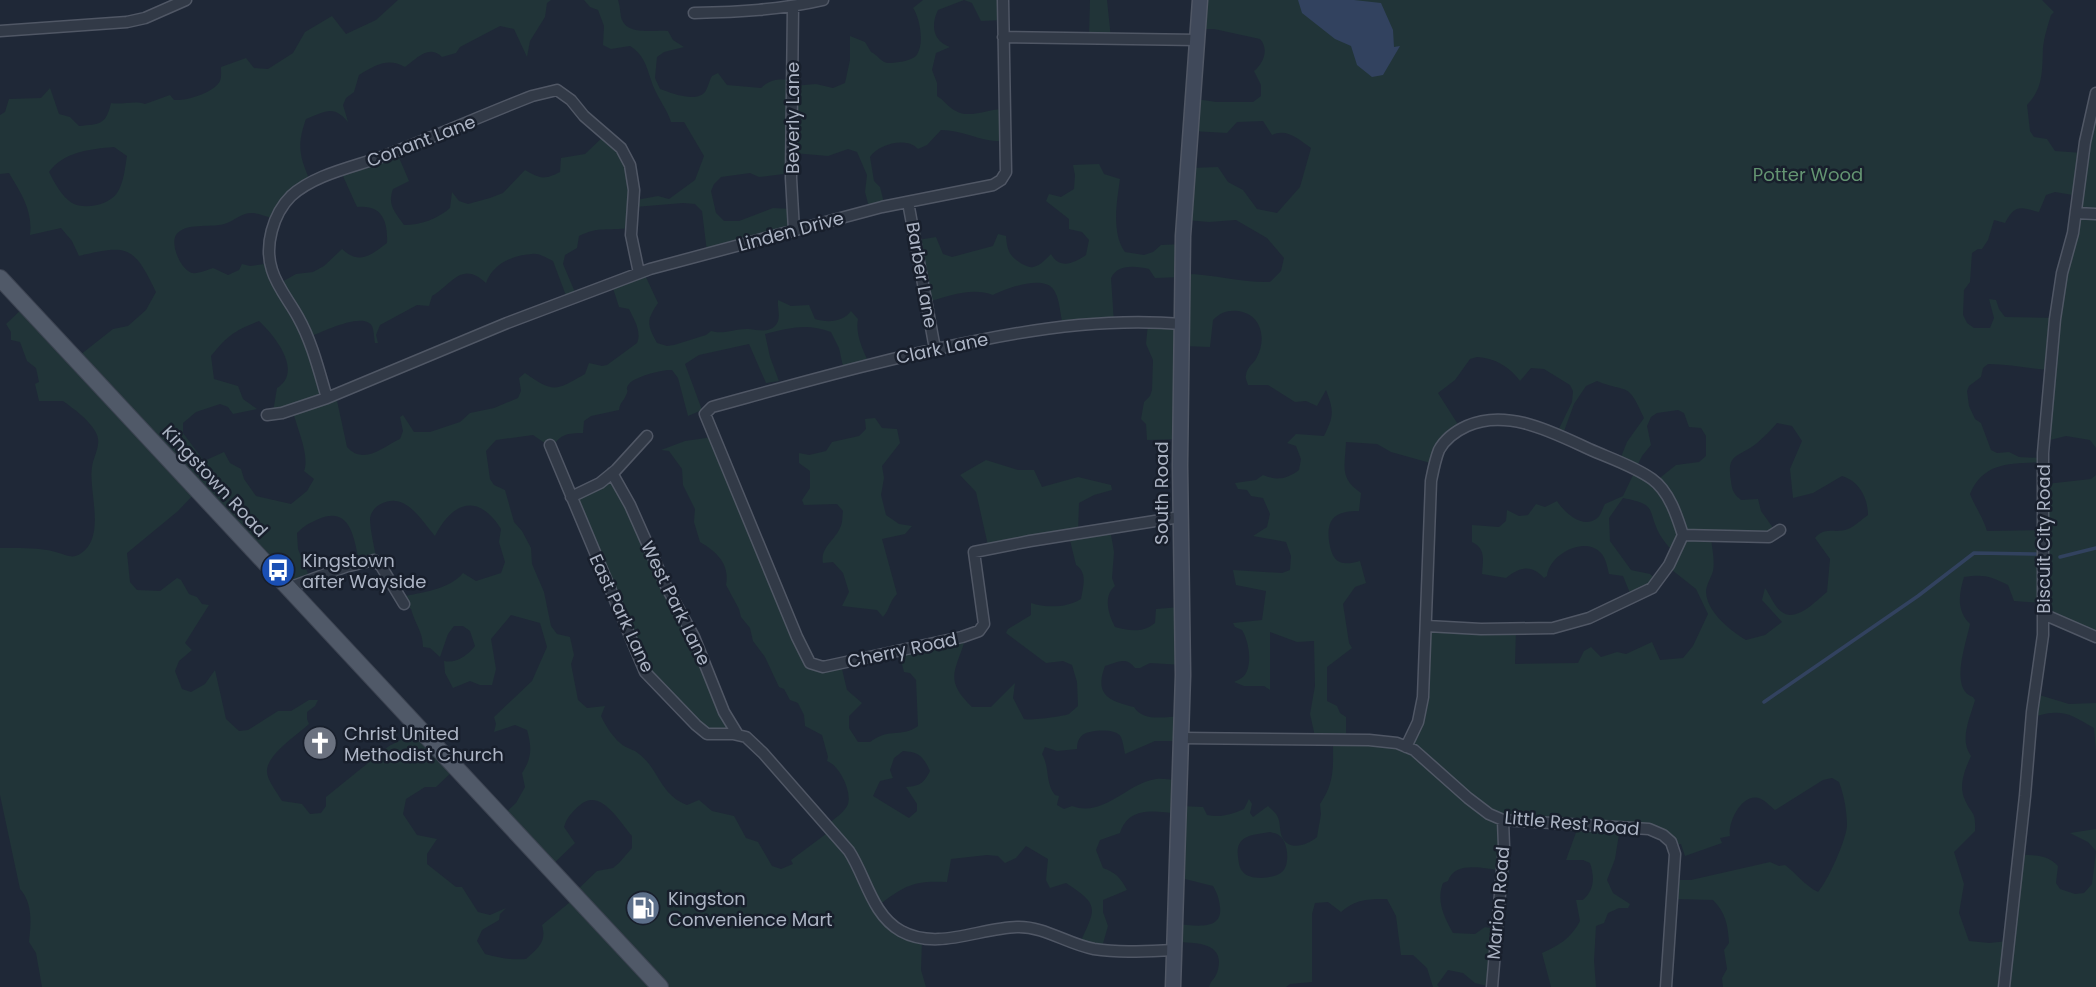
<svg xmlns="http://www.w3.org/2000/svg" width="2096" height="987" font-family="Poppins,sans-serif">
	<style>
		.green { fill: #213438; fill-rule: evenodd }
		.water { fill: #32425f }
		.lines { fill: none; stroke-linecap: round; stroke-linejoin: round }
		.stream { stroke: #32425f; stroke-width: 3.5 }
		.street-casing { stroke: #505765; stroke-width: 13 }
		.secondary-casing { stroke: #505765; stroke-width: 17 }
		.primary-casing { stroke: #3c4351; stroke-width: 18 }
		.street { stroke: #323a47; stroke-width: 10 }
		.secondary { stroke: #40495a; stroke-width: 14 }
		.primary { stroke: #505968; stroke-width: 16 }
		.labels { text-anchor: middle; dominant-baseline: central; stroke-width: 5; stroke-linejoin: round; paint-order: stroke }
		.street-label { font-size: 18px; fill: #acb4c4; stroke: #181f2c }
		.park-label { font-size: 18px; fill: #649572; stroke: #181f2c }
		.poi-label { font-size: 18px; fill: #acb4c4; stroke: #181f2c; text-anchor: start }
	</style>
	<rect width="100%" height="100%" fill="#1f2837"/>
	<path class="green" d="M398 0H551L547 3 545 17 530 41 527 57 514 29 500 26 460 47 456 53 442 57C429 44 417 58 405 67 388 57 375 65 359 75L354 92 346 98 343 105 348 122C333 104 325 112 306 119 296 147 300 157 311 183L276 219C269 218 261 214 254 213 241 212 235 221 224 224 210 228 185 222 176 235 170 245 181 270 192 273 198 274 207 270 213 268L228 275 239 270 242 264 250 266 271 263 280 283 296 274 313 272 324 266 342 249C359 265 370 256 387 243 388 221 382 204 357 207L342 174 397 153 409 181 393 189C387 205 395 212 404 225 421 225 437 219 450 208L452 192 459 201 468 204 490 198 503 193 525 170C541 179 544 180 560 172L561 158 585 154 605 135 622 149 636 200 658 196 669 199 695 180 704 156 684 122H671C667 109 659 100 654 88 647 71 647 57 630 46L611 49 603 45 604 26 598 10 590 7 584 0H618C620 6 620 11 621 17 626 37 655 29 668 31L673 40 684 47 664 52 657 57 655 78 660 89C671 93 696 103 705 92 708 88 709 81 712 76L718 73 727 85 761 88C771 79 778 79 791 80L793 86 816 84 833 88 845 83 850 60V36L865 42 871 52C878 55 881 63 889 63 896 63 910 61 916 56 925 45 920 18 913 8L923 0H1004V20L981 21 972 3 964 0 938 10C931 24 932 41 950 47L936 53 932 70 937 83V96C944 100 949 108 956 111 969 119 989 109 1003 109L1005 141C982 143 964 130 941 130L927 145 918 149C907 136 878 144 870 157L874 181 880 187 885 207 870 211 865 192 867 175 857 152 848 149 828 156 793 153 792 173 759 177 750 173 721 177 714 184 711 191 716 213 724 221H739L773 208 792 209 795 227 707 252 702 211 695 204 683 203 635 207 629 228C608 231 599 226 579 236L577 248 565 255 563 264 577 297 568 301 553 261C547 258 539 253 532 254 512 255 493 264 486 283 462 260 452 284 432 296L429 306 417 305 380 325 376 335 378 343H375C374 338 374 330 372 326 363 311 321 333 309 337L325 393 336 396 347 447C364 466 384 446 400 439L403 431 400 417 403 415 414 432H430L460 422 470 413 494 408 518 398 521 391 519 378 525 373C554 393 555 391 585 374L589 363 602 366 607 365 637 343C642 332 634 319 629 309L619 307 612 285 644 273 658 303C646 321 647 324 657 343L667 346 674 345 706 335 711 331C725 335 735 328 749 329 758 330 768 333 775 326 782 319 777 308 778 300L791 306 809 305 815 319C828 323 843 322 851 311L858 319C855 334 863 351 870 365L844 371 839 348 831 332C806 323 791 328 765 334L770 357 779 381 766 383 749 344 699 355 685 364 702 410 688 416 678 378 672 370C663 369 634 377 629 384 624 391 630 388 626 395 624 401 620 402 619 410L591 416 584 421 583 433C568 433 560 434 552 448L533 435 496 440 486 451 490 479 494 485 505 490 514 522 522 531 531 548 532 564 544 592 551 626 557 634 570 637 574 655 571 664 578 700 587 708 605 706 601 716C606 727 614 739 624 746 629 749 635 750 639 754 659 769 660 795 687 805L699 800 712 811 734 816 746 838 758 842 772 866 781 869 793 864 791 860 830 831 828 824C834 819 845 812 848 804 852 791 839 765 827 761L828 757 822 735 805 726 804 715 798 703 790 700 784 689 779 687 765 657 753 641 750 628 741 617 739 609 726 585C730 564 717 552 700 542L694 522 695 509 683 485 682 469 669 451 661 450 685 441 713 437 810 662 841 665 847 690 862 703 849 716V728L858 742H870C890 727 902 738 918 726L916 680 910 673 904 672 899 652 966 637C956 671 943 679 972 707H991L1015 683 1013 698 1024 719C1030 721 1065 716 1069 714 1070 713 1077 707 1078 706L1077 682 1072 665 1063 661 1046 663 1006 633 1008 629 1031 615V603C1046 608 1067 608 1081 599 1083 587 1088 573 1076 565L1069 536 989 550 976 492 960 475 986 460 1018 470H1034L1042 487 1078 477 1111 485 1112 490 1094 495 1079 503 1078 533 1110 529 1114 552 1112 578 1115 586C1103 596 1108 614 1115 627 1129 631 1143 633 1155 623L1156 609 1180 607 1183 665 1150 663 1140 668H1135C1126 656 1118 662 1105 666 1094 695 1109 701 1134 707 1143 722 1165 717 1180 716L1181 741H1155L1125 754C1124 749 1123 742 1121 737 1116 728 1092 730 1084 734 1078 738 1077 743 1077 749L1057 751 1045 747 1042 754C1050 768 1045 783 1055 795L1059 796 1057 805 1064 809 1072 806C1104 818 1127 783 1156 779 1163 778 1172 780 1179 781L1180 806 1203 807 1207 815C1221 818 1232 814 1244 809L1249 799 1252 804 1250 813 1253 817 1268 806C1271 809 1274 811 1276 814 1281 820 1279 830 1282 837 1289 852 1308 845 1317 837L1321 814 1320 804C1335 782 1333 767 1333 742L1316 741 1310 714 1315 686 1314 641 1297 642 1270 632V690L1264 686H1244L1234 682C1237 680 1241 679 1244 676 1253 665 1249 641 1242 630L1235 627 1233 623 1262 620 1266 591 1236 585 1233 570 1282 573 1290 570 1291 556 1286 542 1253 536 1267 527 1270 514 1263 498 1251 496 1247 490 1238 489 1235 483 1256 480 1263 475C1277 481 1287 479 1299 470L1301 459 1296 446 1287 443 1296 434 1324 436C1334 416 1334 411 1326 390L1317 406 1306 401 1295 402 1268 385H1248C1247 381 1245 379 1246 375 1247 366 1254 364 1257 357 1267 338 1261 314 1238 311 1227 310 1220 313 1213 320L1210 347 1184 346 1180 439 1147 440 1146 424 1141 419 1144 402 1150 396 1152 390 1153 360 1146 344 1148 324H1183L1181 277 1155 278 1149 269C1135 266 1118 264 1111 278L1114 323 1063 325C1060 315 1060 301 1055 292 1047 273 1007 288 993 295 972 287 949 296 928 302L918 240 936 237 943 254 952 257 993 246 998 234 1006 236C1007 250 1009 256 1022 264 1025 265 1029 268 1033 267 1040 266 1046 259 1051 254 1060 270 1074 263 1086 255L1089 240 1082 232 1069 229V219L1046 201 1049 194 1061 197 1074 189 1075 175 1073 165 1099 164 1104 174 1120 179C1117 201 1111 233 1125 252L1144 255 1153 252 1161 245 1184 244 1185 274C1214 274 1241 283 1270 282L1281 271 1284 258 1267 238 1236 220 1209 222 1186 220 1190 168 1218 167 1228 182 1243 190 1257 209 1277 213 1300 187 1311 148C1298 139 1287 128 1272 135L1263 121 1237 122 1227 133 1192 131 1196 99 1216 102H1253L1261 96V85L1254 71C1264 63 1269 49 1260 39L1214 29H1200L1201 0H2042L2054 12 2051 15C2048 25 2044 37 2043 48 2042 69 2044 88 2027 105L2030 131 2034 137 2047 139 2055 151 2083 153 2096 113V448L2090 440 2066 436 2046 441 2050 370C2029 369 2009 364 1988 364L1983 368 1981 377 1969 386 1967 391 1969 406 1975 419 1981 423 1991 450 1997 453 2009 452 2019 457 2043 458 2042 462C2010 464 1984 461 1970 494 1975 507 1983 517 1987 531L2043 530 2046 484 2091 479 2096 475V637L2047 617 2043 603 2014 601 2008 585C1990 576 1984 574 1964 577 1959 594 1956 610 1970 624 1966 644 1949 689 1973 697L1975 700C1970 718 1959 740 1971 756 1965 770 1958 785 1965 800 1972 816 1976 810 1975 831L1954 852 1964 884 1959 913 1969 941 1989 943 2008 941 2021 855C2036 855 2048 855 2058 866L2056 883 2060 889 2075 894 2084 893 2092 884 2096 851 2088 842 2070 833 2096 829V987H1723L1722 978 1727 969 1724 950 1729 943C1728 926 1726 913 1713 900L1675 899 1676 880H1691L1770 862 1779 866 1785 865C1797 874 1804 885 1818 892 1828 881 1846 840 1847 826 1847 811 1844 795 1839 782L1832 778 1823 780 1775 810C1771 807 1766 801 1761 799 1743 790 1727 823 1730 836L1720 838 1722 843 1685 856 1681 844 1674 845 1665 837 1620 828 1615 859 1607 880 1613 893 1630 904 1628 908H1619L1608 913 1604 923 1596 926 1594 961 1596 987H1551L1542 953C1560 945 1571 938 1580 921L1576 900H1583C1594 890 1595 878 1590 863L1583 860H1566L1578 827 1507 820 1501 870C1484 869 1455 860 1448 881L1443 883C1436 901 1444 917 1453 933L1475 934 1485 927 1496 929 1491 987 1475 983 1463 973 1448 970 1437 985 1439 987H1433L1427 968 1413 955H1401L1396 916 1387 899C1368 899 1356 899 1341 912L1328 902 1315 903 1312 914V982L1290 984 1286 987H1209C1211 980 1214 980 1217 973 1227 942 1197 943 1176 942V924C1193 925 1223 932 1220 907 1219 898 1217 893 1213 886L1177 877 1178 814C1154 811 1129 806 1120 833L1100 840 1096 850 1103 868C1116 873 1120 877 1127 890L1103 900V912L1108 926 1102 947 1080 943C1096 908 1100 905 1066 883L1050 888 1046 880 1048 859 1026 846 1016 858 1005 863 998 856 987 855 951 859 947 882C914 880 903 886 878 906V909L922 940 921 970 926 987H42L36 953 29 942C31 924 33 903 20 889L0 795V548C19 548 41 547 59 553 66 555 73 559 80 554 107 538 88 490 92 467 94 454 103 443 95 431 88 419 74 409 63 401H39L35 384 39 382 36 368 27 361 20 342 11 340V332L6 324 25 306 75 359 113 329 128 326 146 310 156 292C134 246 128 244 79 256L72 241 61 228 30 235C33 211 21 193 9 173L0 174V115L5 112 9 99 41 98 50 88 59 114 70 117 79 126C100 124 106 125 111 103 123 105 134 100 145 104L170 95 174 100C186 101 209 94 218 84 222 80 221 73 221 67L246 58 254 68 268 69 293 53 305 32 332 16 346 34 376 20ZM114 147 127 156C125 167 124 183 117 193 109 205 85 210 72 203 62 197 54 182 49 172 63 152 90 149 114 147ZM2055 192 2079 196 2055 318 2005 317 1999 309 1996 300 1989 299 1994 318 1990 328H1974L1967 323 1963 315 1964 290 1970 282 1972 253 1978 249H1982L1988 240 1994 220 2005 223C2015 204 2020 207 2039 212L2046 195ZM259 321C274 335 304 371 277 388L273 412H293C297 428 310 456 304 471L314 479 307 491 291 504 256 496 244 479 241 469 230 463 224 452 204 461 183 433V423L196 412 220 404 228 407 233 414 257 409 243 399 238 386 214 379 211 356C228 335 234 331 259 321ZM1477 357C1495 358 1510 367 1520 381L1531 368 1544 369 1570 385 1573 391 1572 402 1556 435 1563 434 1574 404 1586 386 1597 381C1629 394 1627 380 1644 418L1627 442 1619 462 1635 471 1623 496 1605 504C1602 509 1601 516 1596 519 1582 529 1564 512 1557 501L1545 507 1536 504 1528 515 1519 516 1507 510 1506 521 1499 527 1472 525V542C1486 549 1483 559 1482 574L1506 578C1520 567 1531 564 1544 578L1547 576C1549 555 1583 536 1600 552 1606 558 1607 566 1609 574L1623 576 1632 598 1658 581 1650 574 1631 570 1610 541 1609 518 1623 498C1659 505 1646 509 1660 535 1664 542 1670 548 1675 554L1672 570 1696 589 1708 614 1693 646 1683 658 1660 660 1652 642 1626 654 1617 652 1601 657 1591 647 1584 651 1578 663 1515 664 1516 630 1429 627 1419 722 1404 747 1346 739V717L1340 713 1337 706 1327 701V667L1352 648 1349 643 1343 604 1355 587 1366 583 1360 561C1340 567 1332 562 1329 541 1326 517 1337 511 1359 511L1361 493C1339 478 1345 467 1346 442L1377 444 1391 452 1434 464 1459 426 1438 393 1455 380 1470 359ZM1678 410 1684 413 1689 427 1701 428 1706 436V456L1699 462 1676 465 1656 481 1635 470 1642 456 1651 445 1647 426 1651 417 1657 413ZM1777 423 1792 426 1802 441 1790 469 1793 498 1813 493 1842 476C1859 481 1868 498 1868 515 1862 519 1854 527 1848 529 1836 534 1825 526 1815 538L1830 559 1827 592C1817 600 1796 623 1782 612 1775 608 1770 595 1765 588L1762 600 1782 622 1765 635 1746 640C1731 631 1706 612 1706 591 1707 583 1711 578 1713 571 1715 561 1712 548 1711 538L1776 532 1761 511 1758 499 1741 500C1734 494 1732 491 1731 481 1726 452 1739 458 1757 443 1764 437 1771 430 1777 423ZM197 491 293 586 309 576 298 549 297 533C305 525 311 522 321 518 351 507 354 539 359 561L376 557C374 545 370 530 370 518 371 513 374 508 379 505 405 490 420 519 435 536 452 502 478 492 501 529L499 542 505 562 501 573 476 581 463 573C449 590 422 592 401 597L405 605 411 609C415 624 423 632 423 647L430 648 440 657 448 634 454 626H463L470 631 475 646C468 655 456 664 444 661L445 673 453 688 470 681 480 685H492L496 669 491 639 511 615 540 623 547 647 532 681 494 717 496 724 494 732 515 725 527 730C532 747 532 758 522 773L525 787 516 803 502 816 550 867 575 843 564 827C567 817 572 812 580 805 600 787 620 822 632 836V848L619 863 613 868 597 871 574 893 575 898 542 925C547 942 538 948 526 959 511 960 499 958 485 954L477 941 482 930 499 920 500 914 506 908 490 915 478 912 462 887H456L427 864V854L437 839 417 835 403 814 406 799 425 787H436L455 769 413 727 401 740 389 746 326 797V806L321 813 310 814 302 804 282 801C277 792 266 779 267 770 268 754 298 734 309 724L307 719V712L315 706 318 700H309L291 711H278L248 730 239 731 226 719 215 670 205 684 191 692 182 689 175 671 179 661 192 650 185 643 209 605 202 604 197 597 189 594 181 580 177 578 160 591 137 590 130 582 127 553 178 511ZM903 751C919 752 923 756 930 771 924 783 920 786 906 787L917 804V811L909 818 873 796 880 781 893 778 890 770 894 758ZM1270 832C1273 833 1277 833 1280 836 1288 842 1290 864 1283 871 1276 879 1250 881 1243 872 1239 868 1239 863 1238 857 1235 835 1252 835 1270 832Z
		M1090 0H1107L1111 38 1089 37Z
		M875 418 882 428 897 429 900 443 882 466 884 478 881 495 886 515 899 524 912 526 905 534 882 539 897 594C889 602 890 609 883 617L877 610 842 606 849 592 843 573 833 562 823 563C820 548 834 541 840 528 843 523 842 517 843 511L837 504 804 505 802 500 810 488V471L799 463V453L809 455 826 451 832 442 859 436 866 429 865 419Z
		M612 473 738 735 707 734 645 672 571 497Z
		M2036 694 2069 704 2096 703V752L2094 728C2067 712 2062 709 2032 717Z"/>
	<path class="water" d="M1298 0H1354L1381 3 1393 30 1394 47 1400 46 1383 75 1372 77 1357 65 1351 46 1335 39 1302 13Z"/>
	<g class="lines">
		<path class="stream" d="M2060 557 2096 548
			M1764 702 1918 596 1974 553 2036 554"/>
		<g class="street-casing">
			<path id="street" d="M793 7 791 178 794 230
				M694 13C738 12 780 10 823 0
				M0 31 127 22 145 18 186 0
				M1003 37 1198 40
				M908 202 935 349
				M2076 213 2096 214
				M327 398C319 371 312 342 298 317 290 302 277 287 272 270 264 246 273 214 291 196 315 174 354 167 384 156 434 137 483 115 532 96L557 90 571 100 584 116 621 148 630 165 634 190 631 235 639 273
				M267 415 282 413 327 398 507 323 650 269 882 207 993 185 1001 180 1006 172 1003 0
				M550 445 645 672 696 725 707 734H733L746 737 763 753 849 851C866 877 872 915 901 931 937 951 979 928 1017 927 1044 926 1067 944 1094 949 1120 953 1148 951 1174 950
				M612 473 630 505 666 586 694 637 724 712 738 735
				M571 497 600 483 616 470 647 436
				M1180 517 1030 541 974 552 984 624 979 631 962 637 823 667 810 663 797 637 705 414 712 407C800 383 887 358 976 341 1045 327 1113 318 1183 324
				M1683 535 1769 537 1780 530
				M288 588 345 567 374 560 381 566 404 604
				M2043 614 2096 637
				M1181 738 1369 740 1397 743 1414 750 1468 798 1489 814 1503 820 1649 829 1663 835 1671 842 1675 854 1666 987
				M1406 747 1418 722 1423 697 1431 481C1433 471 1435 460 1439 450 1445 439 1456 431 1467 426 1507 408 1552 432 1589 449 1609 458 1634 466 1652 479 1669 491 1677 516 1683 535L1669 565 1652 588 1589 618 1553 628 1481 629 1427 626
				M1492 987 1504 847 1503 820
				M2004 987 2025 796 2032 712 2043 635V453L2055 319 2062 273 2073 233 2085 142 2096 93"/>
		</g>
		<g class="secondary-casing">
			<path id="secondary" d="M1173 987 1183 675 1180 465 1183 236 1200 0"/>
		</g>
		<g class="primary-casing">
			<path id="primary" d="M0 278 660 987"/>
		</g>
		<use href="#street" class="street"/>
		<use href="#secondary" class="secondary"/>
		<use href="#primary" class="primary"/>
	</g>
	<defs>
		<g id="bus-disc" transform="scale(1.75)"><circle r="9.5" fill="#1a4fb4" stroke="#181f2c"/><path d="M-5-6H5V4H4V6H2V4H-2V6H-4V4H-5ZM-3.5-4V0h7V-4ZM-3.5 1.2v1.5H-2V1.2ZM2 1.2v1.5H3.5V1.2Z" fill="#fff"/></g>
		<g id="church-disc" transform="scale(1.75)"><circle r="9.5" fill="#6b7280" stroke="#181f2c"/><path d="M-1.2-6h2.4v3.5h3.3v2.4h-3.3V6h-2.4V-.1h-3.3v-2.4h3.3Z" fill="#fff"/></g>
		<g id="fuel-disc" transform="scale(1.75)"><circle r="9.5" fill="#5c6f8a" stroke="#181f2c"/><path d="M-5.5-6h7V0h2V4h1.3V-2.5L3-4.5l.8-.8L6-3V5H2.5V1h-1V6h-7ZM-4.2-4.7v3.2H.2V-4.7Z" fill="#fff"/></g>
	</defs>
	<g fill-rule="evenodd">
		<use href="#bus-disc" x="278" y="570"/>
		<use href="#church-disc" x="320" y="743"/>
		<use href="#fuel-disc" x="643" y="908"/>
	</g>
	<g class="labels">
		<g class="street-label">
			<text transform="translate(792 118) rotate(-90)">Beverly Lane</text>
			<text transform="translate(421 141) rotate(-21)">Conant Lane</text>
			<text transform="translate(791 231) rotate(-15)">Linden Drive</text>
			<text transform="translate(922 275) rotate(80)">Barber Lane</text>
			<text transform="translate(942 348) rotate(-12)">Clark Lane</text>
			<text transform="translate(215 481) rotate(47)">Kingstown Road</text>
			<text transform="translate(1161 493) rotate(-90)">South Road</text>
			<text transform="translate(2043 539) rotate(-90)">Biscuit City Road</text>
			<text transform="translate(676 603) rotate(64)">West Park Lane</text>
			<text transform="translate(622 613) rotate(65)">East Park Lane</text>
			<text transform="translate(902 650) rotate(-12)">Cherry Road</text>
			<text transform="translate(1572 823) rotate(5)">Little Rest Road</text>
			<text transform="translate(1498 903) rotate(-85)">Marion Road</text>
		</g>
		<g class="park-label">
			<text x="1808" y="174">Potter Wood</text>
		</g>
		<g class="poi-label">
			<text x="302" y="560">Kingstown<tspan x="302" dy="21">after Wayside</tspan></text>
			<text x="344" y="733">Christ United<tspan x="344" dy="21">Methodist Church</tspan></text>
			<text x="668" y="898">Kingston<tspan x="668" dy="21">Convenience Mart</tspan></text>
		</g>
	</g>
</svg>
